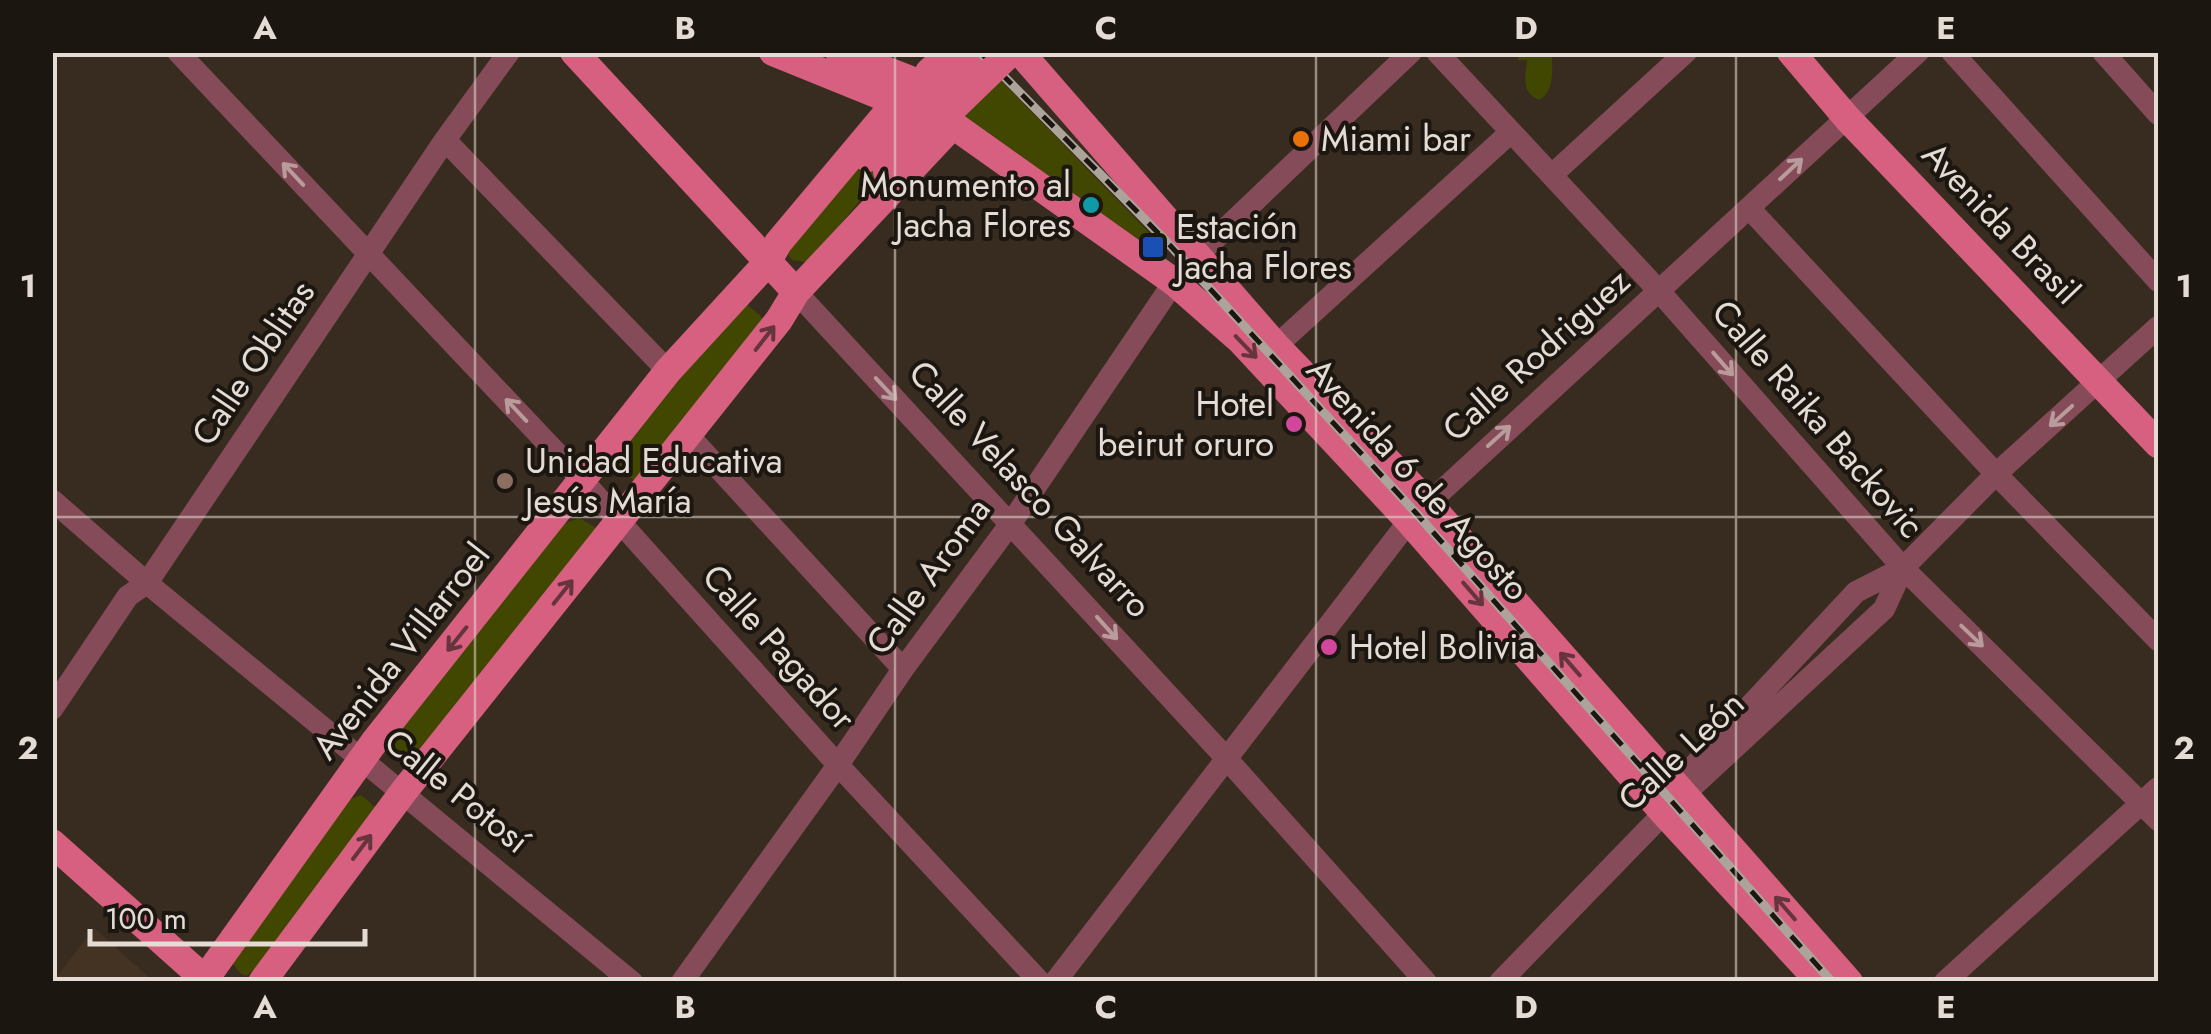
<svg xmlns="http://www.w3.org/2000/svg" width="2211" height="1034" font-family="Jost,sans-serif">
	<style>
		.built { fill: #432 }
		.green { fill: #414600 }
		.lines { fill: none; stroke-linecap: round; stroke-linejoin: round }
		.minor { stroke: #854b58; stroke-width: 22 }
		.major { stroke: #d76080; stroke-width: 28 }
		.rail-casing { stroke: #aca39a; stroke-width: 9 }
		.rail { stroke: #1b1610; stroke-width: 5; stroke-dasharray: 15; stroke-linecap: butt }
		.major-bridge { stroke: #d76080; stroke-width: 28 }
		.oneway { stroke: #b99b9c }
		.oneway2 { stroke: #66343d }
		.grid { fill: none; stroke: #e4dcd4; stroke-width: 2.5; stroke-opacity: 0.55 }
		.food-dot { fill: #e8710a; stroke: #1b1610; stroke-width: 4 }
		.culture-dot { fill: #0f9aa8; stroke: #1b1610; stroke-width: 4 }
		.transit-dot { fill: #1a4fb4; stroke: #1b1610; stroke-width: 4 }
		.hotel-dot { fill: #d1479c; stroke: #1b1610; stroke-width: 4 }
		.education-dot { fill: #8d6e63; stroke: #1b1610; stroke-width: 4 }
		.labels { text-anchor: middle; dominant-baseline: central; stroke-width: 8; stroke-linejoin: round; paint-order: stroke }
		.poi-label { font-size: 35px; fill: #e4dcd4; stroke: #1b1610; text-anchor: start }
		.street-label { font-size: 35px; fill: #e4dcd4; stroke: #1b1610 }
		.neatline { fill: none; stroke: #e4dcd4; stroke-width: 4 }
		.grid-label { font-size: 32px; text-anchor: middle; font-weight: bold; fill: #e4dcd4 }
	</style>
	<rect width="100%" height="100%" fill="#382c20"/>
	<path class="built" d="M94 928 153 981H53V976L56 978Z"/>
	<path class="green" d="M1519 53H1552C1552 69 1555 92 1539 100 1521 92 1525 77 1527 60H1518Z
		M988 67 1165 249 1159 261 957 117Z
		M894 118 917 132 814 256 806 262 792 260 787 253Z
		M745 303 761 316 764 328 636 481 617 470 616 454 624 442Z
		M579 518 595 527 596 535 421 755 412 758 394 748 393 737 563 524Z
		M361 795 375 807 254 970 246 976 240 973 233 964 235 957 348 800Z"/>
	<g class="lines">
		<path class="minor" d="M178 52 583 481 838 765 1040 982
			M1437 52 1659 291 1903 568 2158 820
			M1952 52 2158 281
			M2103 52 2158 114
			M445 140 668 371
			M1553 174 1686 52
			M1749 208 1996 474 2158 640
			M796 292 1227 759 1426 982
			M1276 346 1511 132
			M688 435 903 669
			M52 500 147 583 632 982
			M52 709 128 596 147 583 445 140 509 52
			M1677 784 1856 592 1903 568 1996 474 2158 327
			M682 982 838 765 903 669 1011 523 1174 282 1198 255 1411 52
			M1055 982 1409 521 1918 52
			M1500 982 1664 813 1884 609 1903 568
			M1945 982 2158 788"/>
		<path class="major" d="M574 52 796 292
			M773 52 953 125 1174 282 1240 340 1409 521 1664 813 1820 982
			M1020 52 1276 346 1427 502 1849 982
			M1791 52 1847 118 2158 444
			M941 85 977 52
			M917 102 929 72 951 52
			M52 843 208 982
			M205 979 375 741 668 371 767 263 778 243 897 101
			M262 982 404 791 779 320 796 292 953 125"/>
		<g class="rail-casing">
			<path id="rail" d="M980 52 1167 242 1416 513 1832 982"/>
		</g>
		<use href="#rail" class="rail"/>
		<path class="major-bridge" d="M839 52 916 82 939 87
			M868 158 939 87
			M887 172 1011 52"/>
	</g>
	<defs><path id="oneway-shaft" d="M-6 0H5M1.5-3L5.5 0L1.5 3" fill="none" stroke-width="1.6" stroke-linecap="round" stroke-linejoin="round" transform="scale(2.5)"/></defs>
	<g class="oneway">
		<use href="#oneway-shaft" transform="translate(1791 169) rotate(-43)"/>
		<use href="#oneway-shaft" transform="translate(293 174) rotate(-133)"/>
		<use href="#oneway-shaft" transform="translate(1723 364) rotate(49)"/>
		<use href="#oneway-shaft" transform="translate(886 389) rotate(47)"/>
		<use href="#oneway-shaft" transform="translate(516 410) rotate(-133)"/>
		<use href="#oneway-shaft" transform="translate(2061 416) rotate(138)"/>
		<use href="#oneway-shaft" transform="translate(1499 436) rotate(-42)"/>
		<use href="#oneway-shaft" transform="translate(1107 628) rotate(48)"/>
		<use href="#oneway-shaft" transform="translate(1972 636) rotate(44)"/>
	</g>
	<g class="oneway2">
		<use href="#oneway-shaft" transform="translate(765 338) rotate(-52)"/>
		<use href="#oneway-shaft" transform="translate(1246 347) rotate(46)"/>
		<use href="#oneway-shaft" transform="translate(563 592) rotate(-51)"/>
		<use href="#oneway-shaft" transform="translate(1473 594) rotate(49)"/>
		<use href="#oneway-shaft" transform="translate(457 639) rotate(129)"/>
		<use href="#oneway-shaft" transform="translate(1570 664) rotate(-131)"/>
		<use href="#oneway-shaft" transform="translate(362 847) rotate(-53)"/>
		<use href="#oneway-shaft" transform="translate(1785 908) rotate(-131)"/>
	</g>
	<path class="grid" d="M475 52V982M895 52V982M1316 52V982M1736 52V982M52 517H2158"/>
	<circle class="food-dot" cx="1301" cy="139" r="10"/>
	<circle class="culture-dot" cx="1091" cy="205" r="10"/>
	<rect class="transit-dot" x="1141" y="235" width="24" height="24" rx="5"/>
	<g class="hotel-dot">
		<circle cx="1294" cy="424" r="10"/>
		<circle cx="1329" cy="647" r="10"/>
	</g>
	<circle class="education-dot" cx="505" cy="481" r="10"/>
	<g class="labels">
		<g class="poi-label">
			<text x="1321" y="139">Miami bar</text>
			<text x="1071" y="185" text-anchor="end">Monumento al<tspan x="1071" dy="40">Jacha Flores</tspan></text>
			<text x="1176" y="227">Estación<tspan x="1176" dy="40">Jacha Flores</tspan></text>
			<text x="1274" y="404" text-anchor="end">Hotel<tspan x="1274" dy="40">beirut oruro</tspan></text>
			<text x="525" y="461">Unidad Educativa<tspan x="525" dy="40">Jesús María</tspan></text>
			<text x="1349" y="647">Hotel Bolivia</text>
		</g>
		<g class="street-label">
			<text transform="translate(2001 223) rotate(46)">Avenida Brasil</text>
			<text transform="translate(1536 355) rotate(-42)">Calle Rodriguez</text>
			<text transform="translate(253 363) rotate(-56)">Calle Oblitas</text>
			<text transform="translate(1818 419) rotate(49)">Calle Raika Backovic</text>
			<text transform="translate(1418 479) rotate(48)">Avenida 6 de Agosto</text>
			<text transform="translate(1030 489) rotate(47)">Calle Velasco Galvarro</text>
			<text transform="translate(928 576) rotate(-54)">Calle Aroma</text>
			<text transform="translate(779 647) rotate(48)">Calle Pagador</text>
			<text transform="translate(401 651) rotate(-52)">Avenida Villarroel</text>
			<text transform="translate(1681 751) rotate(-43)">Calle León</text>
			<text transform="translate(457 791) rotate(39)">Calle Potosí</text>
		</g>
	</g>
	<rect width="2211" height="1034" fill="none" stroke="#1b1610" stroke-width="110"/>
	<path d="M90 929v15h275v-15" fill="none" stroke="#e4dcd4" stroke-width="5"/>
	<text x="105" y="929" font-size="30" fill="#e4dcd4" stroke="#1b1610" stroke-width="8" paint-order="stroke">100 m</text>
	<rect x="55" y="55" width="2101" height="924" class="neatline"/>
	<g class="grid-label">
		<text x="265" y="39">A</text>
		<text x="685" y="39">B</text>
		<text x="1106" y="39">C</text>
		<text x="1526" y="39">D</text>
		<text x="1946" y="39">E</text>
		<text x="28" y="297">1</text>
		<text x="2184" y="297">1</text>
		<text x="28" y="759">2</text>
		<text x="2184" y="759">2</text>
		<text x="265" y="1018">A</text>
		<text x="685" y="1018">B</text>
		<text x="1106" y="1018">C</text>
		<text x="1526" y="1018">D</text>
		<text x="1946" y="1018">E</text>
	</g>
</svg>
